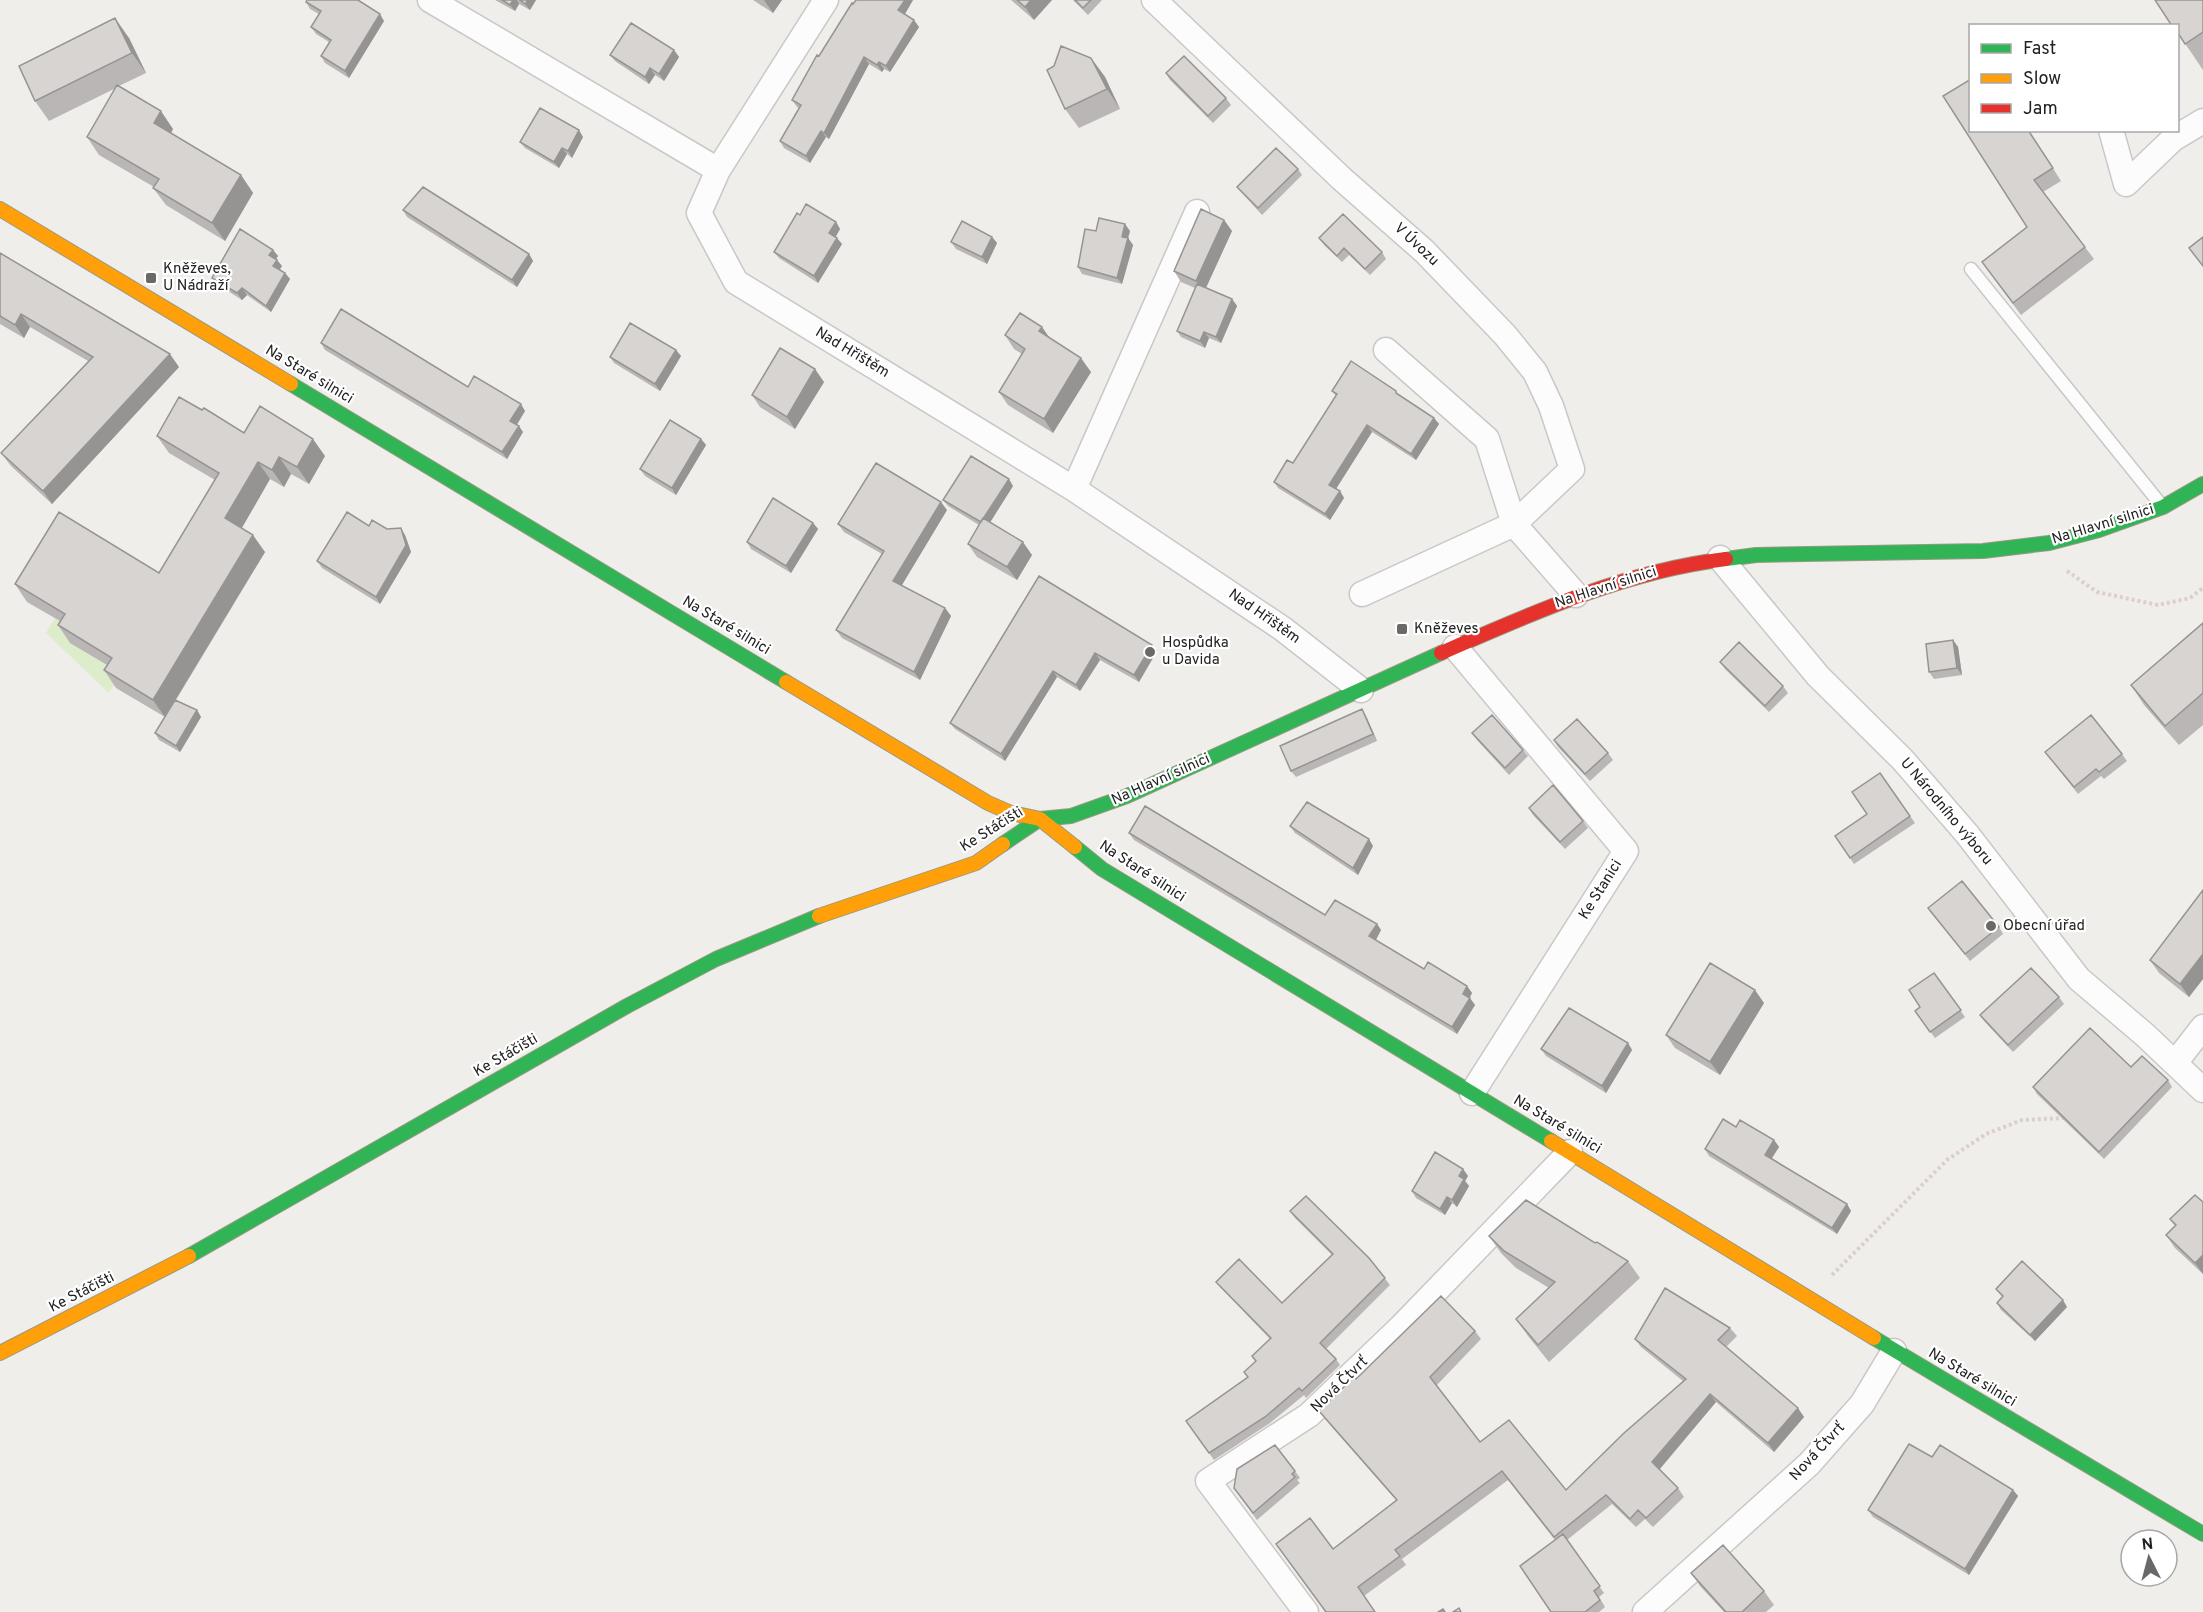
<svg xmlns="http://www.w3.org/2000/svg" width="2203" height="1612" font-family="Overpass,sans-serif">
	<style>
		.grass { fill: #ddeccb }
		.lines { fill: none; stroke-linecap: round; stroke-linejoin: round }
		.lane-casing { stroke: #c9c8c7; stroke-width: 15 }
		.street-casing { stroke: #c9c8c7; stroke-width: 27 }
		.fast-casing { stroke: #999a82; stroke-width: 16 }
		.slow-casing { stroke: #999a82; stroke-width: 16 }
		.jam-casing { stroke: #999a82; stroke-width: 16 }
		.path { stroke: #dccecd; stroke-width: 4; stroke-dasharray: 3 3; stroke-linecap: butt }
		.lane { stroke: #fdfcfc; stroke-width: 12 }
		.street { stroke: #fdfcfc; stroke-width: 24 }
		.fast { stroke: #30b455; stroke-width: 14 }
		.slow { stroke: #ff9f0a; stroke-width: 14 }
		.jam { stroke: #e5322d; stroke-width: 14 }
		.wall { fill: #b9b6b5 }
		.shaded-wall { fill: #969493 }
		.building { fill: #d7d4d2; stroke: #969493; stroke-width: 1.5 }
		.poi-dot { fill: #6a6968; stroke: #fff; stroke-width: 2 }
		.labels { text-anchor: middle; dominant-baseline: central; stroke-width: 4.5; stroke-linejoin: round; paint-order: stroke }
		.street-label { font-size: 15px; fill: #222; stroke: #fff }
		.poi-label { font-size: 15px; fill: #222; stroke: #fff; text-anchor: start }
	</style>
	<rect width="100%" height="100%" fill="#f0eeeb"/>
	<path class="grass" d="M55 618 77 631 121 673 109 693 46 633Z"/>
	<g class="lines">
		<g class="lane-casing">
			<path id="lane" d="M1971 269 2162 506"/>
		</g>
		<g class="street-casing">
			<path id="street" d="M430 0 718 170 699 213 736 282 1074 489 1283 629 1361 690
				M1154 0 1342 179 1424 251 1505 335 1535 372 1551 406 1572 469 1514 524 1362 594
				M2111 130 2126 184 2173 139 2203 121
				M718 170 826 0
				M1386 350 1487 439 1514 524 1576 595
				M1074 489 1197 212
				M1720 558 1818 676 1902 759 1967 834 2079 979 2145 1035 2203 1090
				M1455 647 1626 851 1472 1093
				M2175 1063 2203 1027
				M1306 1612 1208 1481 1309 1415 1401 1327 1570 1152
				M1645 1612 1809 1464 1862 1404 1894 1351"/>
		</g>
		<g class="fast-casing">
			<path id="fast" d="M291 384 786 682
				M1726 559 1756 555 1983 551 2049 543 2099 530 2163 507 2203 484
				M1003 844 1040 819 1071 816 1127 796 1441 653
				M1075 847 1102 869 1551 1141
				M189 1256 627 1006 716 959 819 916
				M1874 1338 2203 1534"/>
		</g>
		<g class="slow-casing">
			<path id="slow" d="M0 209 291 384
				M786 682 988 803 1011 813 1040 819 1075 847
				M819 916 976 863 1003 844
				M1551 1141 1874 1338
				M0 1353 189 1256"/>
		</g>
		<g class="jam-casing">
			<path id="jam" d="M1441 653C1532 613 1626 571 1726 559"/>
		</g>
		<path class="path" d="M2067 571 2097 592 2158 605 2190 598 2203 588
			M1832 1275 1947 1160 1986 1134 2022 1120 2064 1118 2066 1116"/>
		<use href="#lane" class="lane"/>
		<use href="#street" class="street"/>
		<use href="#fast" class="fast"/>
		<use href="#slow" class="slow"/>
		<use href="#jam" class="jam"/>
	</g>
	<path class="wall" d="M495 0H536L530 10 519 4 515 11Z
		M753 0H782L773 13Z
		M856 0H913L905 14 919 27 890 72 884 69 882 72 869 64 829 139 826 137 810 163 784 148 780 141 799 108 797 107 792 100Z
		M1011 0H1052L1034 20Z
		M1073 0H1102L1088 15Z
		M2203 0V70L2178 33Z
		M306 2 384 21 349 78 325 63 321 56 329 42 316 34 311 27 319 14 310 9Z
		M129 38 146 73 119 86 173 129 171 133 241 175 253 193 225 241 166 205 153 188 154 187 99 155 87 137 116 88 49 121 35 101Z
		M674 50 679 57 664 81 655 75 649 84 615 61 610 55Z
		M1091 58 1105 77 1120 109 1079 128 1065 109Z
		M1166 73 1226 98 1231 105 1213 123 1170 80Z
		M1971 130H2029L2061 181 2043 192 2094 259 2021 315 1982 262 2027 227Z
		M583 137 572 158 567 154 559 168 525 148 520 142Z
		M1298 169 1302 175 1262 215 1242 193 1237 187Z
		M403 210 529 254 533 261 517 287 407 217Z
		M800 215 836 222 840 229 835 237 842 244 818 283 779 258 774 252Z
		M1224 220 1232 231 1206 288 1232 299 1237 306 1221 343 1209 338 1205 348 1181 337 1177 331 1195 288 1181 282 1174 271Z
		M1096 231H1130L1128 238 1133 245 1122 284 1082 274 1078 267Z
		M992 237 997 243 987 264 956 249 951 242Z
		M1319 238 1382 252 1386 259 1370 275 1349 255 1342 262 1324 245Z
		M273 250 278 256 276 259 282 266 280 269 285 273 290 279 271 312 247 295 242 300 217 284 212 278Z
		M0 253 179 367 52 504 11 466 1 453 88 361 30 327 24 338 0 324Z
		M1042 327 1050 339 1091 372 1053 433 1008 405 999 392 1022 354 1014 349 1005 335Z
		M321 343 468 387 525 411 517 425 523 432 507 459 325 350Z
		M676 350 681 356 660 391 614 363 610 357Z
		M824 382 795 429 760 407 752 395Z
		M1332 391 1399 395 1434 418 1439 424 1416 460 1372 432 1336 489 1340 491 1344 498 1330 520 1278 488 1274 482 1293 463 1336 396Z
		M157 436 325 456 309 484 291 474 284 487 270 479 242 528 265 552 176 700 197 710 201 717 180 752 159 740 155 733 165 717 116 688 104 670 107 665 70 643 58 625 60 621 27 602 15 584 159 573 215 480 169 453Z
		M701 439 706 445 676 495 645 476 640 469Z
		M1013 486 990 522 1032 555 1017 580 977 557 968 544 979 525 948 506 943 500Z
		M947 510 901 586 945 608 951 616 920 680 842 638 836 630 882 554 844 532 838 524Z
		M813 523 818 529 791 573 751 549 747 542Z
		M369 526 405 535 411 552 380 604 322 568 317 561Z
		M1039 576 1157 651 1139 682 1100 660 1080 691 1057 677 1005 761 955 729 950 723Z
		M2203 623V725L2179 745 2144 705 2131 685Z
		M1953 640 1958 647 1962 675 1934 679 1929 672Z
		M1720 662 1783 686 1788 693 1769 712 1725 669Z
		M1362 709 1366 716 1377 741 1296 777 1291 771Z
		M1472 733 1523 750 1528 756 1509 775 1477 740Z
		M1554 740 1608 753 1613 760 1590 781 1558 747Z
		M2045 752 2122 754 2127 761 2104 779 2101 776 2078 794Z
		M1880 773 1915 823 1854 864 1835 836 1867 814Z
		M1529 808 1583 821 1588 828 1565 849 1533 815Z
		M1290 826 1373 846 1358 875 1295 833Z
		M1129 833 1325 915 1377 924 1381 930 1376 940 1424 969 1467 986 1472 993 1469 998 1475 1005 1457 1034 1134 840Z
		M2203 890V979L2189 997 2159 973 2150 960Z
		M1928 908 1999 927 2003 934 1970 961Z
		M1934 973 1965 1017 1935 1038 1915 1011 1920 1007Z
		M2059 997 2064 1004 2013 1052 1985 1022 1980 1015Z
		M1764 1003 1720 1075 1675 1048 1666 1035Z
		M1628 1043 1632 1050 1606 1093 1546 1056 1541 1049Z
		M2131 1067 2168 1080 2172 1087 2104 1159 2037 1094 2033 1087Z
		M1736 1127 1774 1140 1779 1147 1772 1158 1847 1204 1851 1211 1837 1234 1709 1156 1705 1149Z
		M1463 1169 1468 1176 1465 1181 1469 1186 1457 1207 1452 1203 1445 1215 1416 1198 1412 1191Z
		M2203 1202V1274L2175 1248 2166 1235 2175 1226 2170 1219Z
		M1290 1211 1369 1258 1390 1285 1326 1349 1336 1359 1340 1365 1306 1398 1304 1395 1270 1423 1214 1460 1186 1421 1248 1377 1244 1372 1256 1362 1252 1356 1270 1339 1221 1288 1216 1282 1282 1303 1332 1255 1295 1218Z
		M1489 1236 1595 1243 1628 1261 1640 1278 1549 1362 1528 1336 1516 1319 1549 1288 1516 1268 1501 1253Z
		M1996 1289 2067 1307 2035 1341 2001 1310 1997 1303 2002 1297Z
		M1730 1328 1737 1336 1726 1347 1804 1417 1774 1452 1716 1402 1660 1469 1678 1488 1684 1497 1653 1527 1645 1519 1636 1527 1612 1504 1567 1540 1604 1593 1599 1597 1605 1607 1599 1612H1551L1555 1540 1508 1480 1402 1559 1406 1565 1364 1596 1325 1612 1333 1549 1396 1500 1325 1419 1319 1411 1356 1379 1475 1331 1481 1339 1436 1386 1480 1442 1566 1490 1683 1381 1641 1347 1635 1339Z
		M1932 1457 2013 1490 2018 1496 1969 1575 1873 1517 1868 1510Z
		M1295 1471 1300 1478 1297 1480 1300 1483 1257 1520 1234 1488Z
		M1691 1573 1764 1591 1774 1605 1766 1612H1724L1700 1586Z"/>
	<path class="shaded-wall" d="M513 0H517L519 4 515 11 510 5Z
		M528 0H536L530 10 525 4Z
		M764 0H782L773 13Z
		M905 0H913L903 17 898 10Z
		M1031 0H1052L1034 20 1025 7Z
		M380 14 384 21 349 78 345 71Z
		M115 18 129 38 146 73 132 53Z
		M914 20 919 27 890 72 886 66Z
		M674 50 679 57 664 81 659 74Z
		M864 57 869 64 829 139 824 133Z
		M1091 58 1105 77 1120 109 1107 89Z
		M879 62 884 69 882 72 877 65Z
		M650 68 655 75 649 84 645 77Z
		M161 111 173 129 167 140 154 123Z
		M579 130 583 137 572 158 568 151Z
		M821 131 826 137 810 163 806 156Z
		M562 148 567 154 559 168 554 162Z
		M241 175 253 193 225 241 212 223Z
		M1224 220 1232 231 1204 292 1196 281Z
		M836 222 840 229 834 240 829 233Z
		M1125 224 1130 231 1128 238 1133 245 1122 284 1117 278 1122 237Z
		M992 237 997 243 987 264 982 257Z
		M837 238 842 244 818 283 814 276Z
		M273 250 278 256 274 262 269 255Z
		M529 254 533 261 517 287 512 280Z
		M277 260 282 266 278 272 273 266Z
		M285 273 290 279 271 312 266 306Z
		M242 288 247 295 242 300 237 293Z
		M1232 299 1237 306 1221 343 1216 337Z
		M21 314 30 327 24 338 15 325Z
		M1042 327 1051 340 1039 331Z
		M1204 332 1209 338 1205 348 1200 341Z
		M676 350 681 356 660 391 655 384Z
		M170 354 179 367 52 504 43 491Z
		M1081 358 1091 372 1053 433 1044 419Z
		M815 369 824 382 795 429 787 417Z
		M521 404 525 411 515 427 510 421Z
		M1434 418 1439 424 1416 460 1411 454Z
		M1367 425 1372 432 1334 492 1329 485Z
		M519 426 523 432 507 459 502 452Z
		M313 439 325 456 309 484 297 467Z
		M701 439 706 445 676 495 672 488Z
		M279 457 291 474 284 487 272 470Z
		M258 462 270 479 237 536 225 518Z
		M1009 479 1013 486 986 529 981 523Z
		M1340 491 1344 498 1330 520 1325 514Z
		M941 502 947 510 899 590 893 581Z
		M813 523 818 529 791 573 786 566Z
		M401 528 405 535 411 552 380 604 376 597Z
		M253 535 265 552 165 717 153 700Z
		M1023 542 1032 555 1017 580 1007 567Z
		M945 608 951 616 920 680 914 672Z
		M1953 640 1958 647 1962 675 1957 668Z
		M1152 645 1157 651 1139 682 1134 675Z
		M1095 653 1100 660 1080 691 1076 685Z
		M1053 671 1057 677 1005 761 1001 754Z
		M1362 709 1366 716 1377 741 1373 734Z
		M197 710 201 717 180 752 176 746Z
		M1369 839 1373 846 1358 875 1353 868Z
		M1377 924 1381 930 1374 943 1369 936Z
		M2203 954V979L2189 997 2180 984Z
		M1467 986 1472 993 1468 1001 1463 994Z
		M1755 990 1764 1003 1720 1075 1710 1062Z
		M1470 998 1475 1005 1457 1034 1452 1027Z
		M1628 1043 1632 1050 1606 1093 1602 1086Z
		M1774 1140 1779 1147 1770 1161 1765 1155Z
		M1463 1169 1468 1176 1465 1181 1469 1186 1457 1207 1452 1200 1459 1176Z
		M1447 1197 1452 1203 1445 1215 1440 1209Z
		M1847 1204 1851 1211 1837 1234 1832 1228Z
		M2203 1255V1274L2195 1263Z
		M2063 1300 2067 1307 2035 1341 2030 1335Z
		M1710 1394 1716 1402 1658 1471 1652 1462Z
		M1798 1408 1804 1417 1774 1452 1768 1443Z
		M2013 1490 2018 1496 1969 1575 1965 1569Z"/>
	<path class="building" d="M307 0H358L380 14 345 71 321 56 331 40 311 27 321 11 306 2Z
		M502 0H513L510 5Z
		M520 0H528L525 4Z
		M856 0H905L898 10 914 20 886 66 879 62 877 65 864 57 824 133 821 131 806 156 780 141 801 105 792 100 817 55 819 56 852 3 853 4Z
		M1017 0H1031L1025 7Z
		M1075 0H1091L1083 8Z
		M2155 0H2203V32L2185 44 2178 33V26H2172Z
		M115 18 132 53 35 101 19 66Z
		M631 23 674 50 659 74 650 68 645 77 610 55Z
		M1061 46 1091 58 1107 89 1065 109 1047 70 1054 66Z
		M1184 56 1226 98 1208 116 1166 73Z
		M1971 79V130H2028L2053 168 2034 180 2085 247 2013 303 1982 262 2027 227 1943 96Z
		M117 85 161 111 154 123 241 175 212 223 153 188 159 179 87 137Z
		M540 108 579 130 568 151 562 148 554 162 520 142Z
		M1276 148 1298 169 1258 208 1237 187Z
		M423 187 529 254 512 280 403 210Z
		M806 204 836 222 829 233 837 238 814 276 774 252 797 213 800 215Z
		M1201 209 1224 220 1196 281 1174 271Z
		M1343 214 1382 252 1365 269 1344 248 1337 256 1319 238Z
		M1099 218 1125 224 1122 237 1128 238 1117 278 1078 267 1085 229 1096 231Z
		M962 221 992 237 982 257 951 242Z
		M240 229 273 250 269 255 277 260 273 266 285 273 266 306 242 288 237 293 212 278Z
		M2203 237V266L2189 248Z
		M0 253 170 354 43 491 1 453 93 357 21 314 15 325 0 316Z
		M1197 284 1232 299 1216 337 1204 332 1200 341 1177 331Z
		M341 309 468 387 474 376 521 404 510 421 519 426 502 452 321 343Z
		M1020 313 1042 327 1039 331 1081 358 1044 419 999 392 1025 349 1005 335Z
		M630 323 676 350 655 384 610 357Z
		M780 348 815 369 787 417 752 395Z
		M1351 361 1396 391V393L1434 418 1411 454 1367 425 1329 485 1340 491 1325 514 1274 482 1287 460 1293 463 1337 394 1332 391Z
		M179 397 202 410 204 408 244 433 260 406 313 439 297 467 279 457 272 470 258 462 225 518 253 535 153 700 104 670 112 658 58 625 65 614 15 584 59 512 159 573 219 473 157 436Z
		M670 420 701 439 672 488 640 469Z
		M971 456 1009 479 981 522 943 500Z
		M876 463 941 502 893 581 945 608 914 672 836 630 884 551 838 524Z
		M773 498 813 523 786 566 747 542Z
		M347 512 369 526 372 520 387 529 401 528 406 545 376 597 317 561Z
		M983 518 1023 542 1007 567 968 544Z
		M1039 576 1152 645 1134 675 1095 653 1076 685 1053 671 1001 754 950 723Z
		M2203 623V693L2165 726 2131 685Z
		M1953 640 1957 668 1929 672 1926 644Z
		M1739 642 1783 686 1765 706 1720 662Z
		M175 700 197 710 176 746 155 733Z
		M1362 709 1373 734 1291 771 1280 746Z
		M1492 715 1523 750 1505 768 1472 733Z
		M2091 715 2122 754 2099 772 2096 769 2074 787 2045 752Z
		M1577 719 1608 753 1585 774 1554 740Z
		M1880 773 1910 816 1850 858 1835 836 1867 814 1852 792Z
		M1553 785 1583 821 1560 842 1529 808Z
		M1307 802 1369 839 1353 868 1290 826Z
		M1145 806 1325 915 1335 900 1377 924 1369 936 1424 969 1428 962 1467 986 1463 994 1470 998 1452 1027 1129 833Z
		M1962 881 1999 927 1965 954 1928 908Z
		M2203 890V954L2180 984 2150 960Z
		M1710 963 1755 990 1710 1062 1666 1035Z
		M2031 968 2059 997 2008 1045 1980 1015Z
		M1934 973 1961 1010 1930 1032 1915 1011 1920 1007 1909 990Z
		M1569 1008 1628 1043 1602 1086 1541 1049Z
		M2090 1028 2131 1067 2142 1056 2168 1080 2099 1152 2033 1087Z
		M1723 1119 1736 1127 1740 1120 1774 1140 1765 1155 1847 1204 1832 1228 1705 1149Z
		M1435 1152 1463 1169 1459 1176 1464 1179 1452 1200 1447 1197 1440 1209 1412 1191Z
		M2195 1195 2203 1202V1255L2195 1263 2166 1235 2176 1225 2170 1219Z
		M1306 1196 1369 1258 1385 1278 1320 1343 1336 1359 1302 1391 1299 1388 1265 1417 1209 1453 1186 1421 1248 1377 1244 1372 1256 1361 1252 1356 1271 1338 1216 1282 1239 1259 1282 1303 1333 1254 1290 1211Z
		M1526 1200 1595 1243 1597 1242 1628 1261 1538 1345 1516 1319 1555 1282 1504 1251 1489 1236Z
		M2022 1261 2063 1300 2030 1335 1997 1303 2003 1296 1996 1289Z
		M1665 1288 1730 1328 1718 1340 1798 1408 1768 1443 1710 1394 1652 1462 1678 1488 1646 1518 1638 1510 1630 1519 1606 1495 1554 1537 1502 1471 1395 1550 1400 1556 1358 1587 1375 1612H1326L1276 1544 1310 1518 1333 1549 1397 1500 1319 1411 1354 1377 1356 1379 1441 1296 1475 1331 1430 1377 1480 1442 1509 1420 1566 1490 1624 1433 1686 1379 1635 1339Z
		M1909 1444 1932 1457 1940 1445 2013 1490 1965 1569 1868 1510Z
		M1275 1445 1295 1471 1292 1474 1295 1477 1253 1513 1234 1488 1237 1469Z
		M1563 1534 1600 1586 1594 1591 1600 1600 1585 1612H1551L1520 1566Z
		M1723 1545 1764 1591 1742 1612H1726L1691 1573Z
		M1459 1608 1461 1612H1453Z
		M1443 1609 1445 1612H1438Z"/>
	<g class="poi-dot">
		<rect x="145" y="272" width="12" height="12" rx="3"/>
		<rect x="1396" y="623" width="12" height="12" rx="3"/>
		<circle cx="1150" cy="652" r="6"/>
		<circle cx="1991" cy="926" r="6"/>
	</g>
	<g class="labels">
		<g class="street-label">
			<text transform="translate(1416 245) rotate(43)">V Úvozu</text>
			<text transform="translate(852 353) rotate(31)">Nad Hřištěm</text>
			<text transform="translate(309 375) rotate(31)">Na Staré silnici</text>
			<text transform="translate(2103 525) rotate(-17)">Na Hlavní silnici</text>
			<text transform="translate(1606 588) rotate(-18)">Na Hlavní silnici</text>
			<text transform="translate(1264 617) rotate(35)">Nad Hřištěm</text>
			<text transform="translate(726 626) rotate(31)">Na Staré silnici</text>
			<text transform="translate(1161 780) rotate(-24)">Na Hlavní silnici</text>
			<text transform="translate(1946 812) rotate(50)">U Národního výboru</text>
			<text transform="translate(992 830) rotate(-32)">Ke Stáčišti</text>
			<text transform="translate(1142 872) rotate(33)">Na Staré silnici</text>
			<text transform="translate(1601 890) rotate(-58)">Ke Stanici</text>
			<text transform="translate(506 1056) rotate(-30)">Ke Stáčišti</text>
			<text transform="translate(1557 1125) rotate(31)">Na Staré silnici</text>
			<text transform="translate(82 1293) rotate(-27)">Ke Stáčišti</text>
			<text transform="translate(1972 1378) rotate(31)">Na Staré silnici</text>
			<text transform="translate(1340 1385) rotate(-44)">Nová Čtvrť</text>
			<text transform="translate(1818 1452) rotate(-47)">Nová Čtvrť</text>
		</g>
		<g class="poi-label">
			<text x="163" y="269">Kněževes,<tspan x="163" dy="17">U Nádraží</tspan></text>
			<text x="1414" y="629">Kněževes</text>
			<text x="1162" y="643">Hospůdka<tspan x="1162" dy="17">u Davida</tspan></text>
			<text x="2003" y="926">Obecní úřad</text>
		</g>
	</g>
	<rect x="1969" y="24" width="210" height="108" fill="#ffffff" stroke="#a7a7a7" stroke-width="1.5"/>
	<rect x="1981" y="44" width="30" height="9" fill="#30b455" stroke="#a7a7a7" stroke-width="1.5"/>
	<text x="2023" y="54" font-size="18" fill="#222222">Fast</text>
	<rect x="1981" y="74" width="30" height="9" fill="#ff9f0a" stroke="#a7a7a7" stroke-width="1.5"/>
	<text x="2023" y="84" font-size="18" fill="#222222">Slow</text>
	<rect x="1981" y="104" width="30" height="9" fill="#e5322d" stroke="#a7a7a7" stroke-width="1.5"/>
	<text x="2023" y="114" font-size="18" fill="#222222">Jam</text>
	<g transform="translate(2149 1558) rotate(354)"><circle r="28" fill="#ffffff" stroke="#a7a7a7" stroke-width="1.5"/>
	<path d="M0-4.5L10 22L0 15L-10 22Z" fill="#6a6968"/>
	<text y="-9" font-size="16" font-weight="bold" text-anchor="middle" fill="#222222">N</text>
	</g>
</svg>
